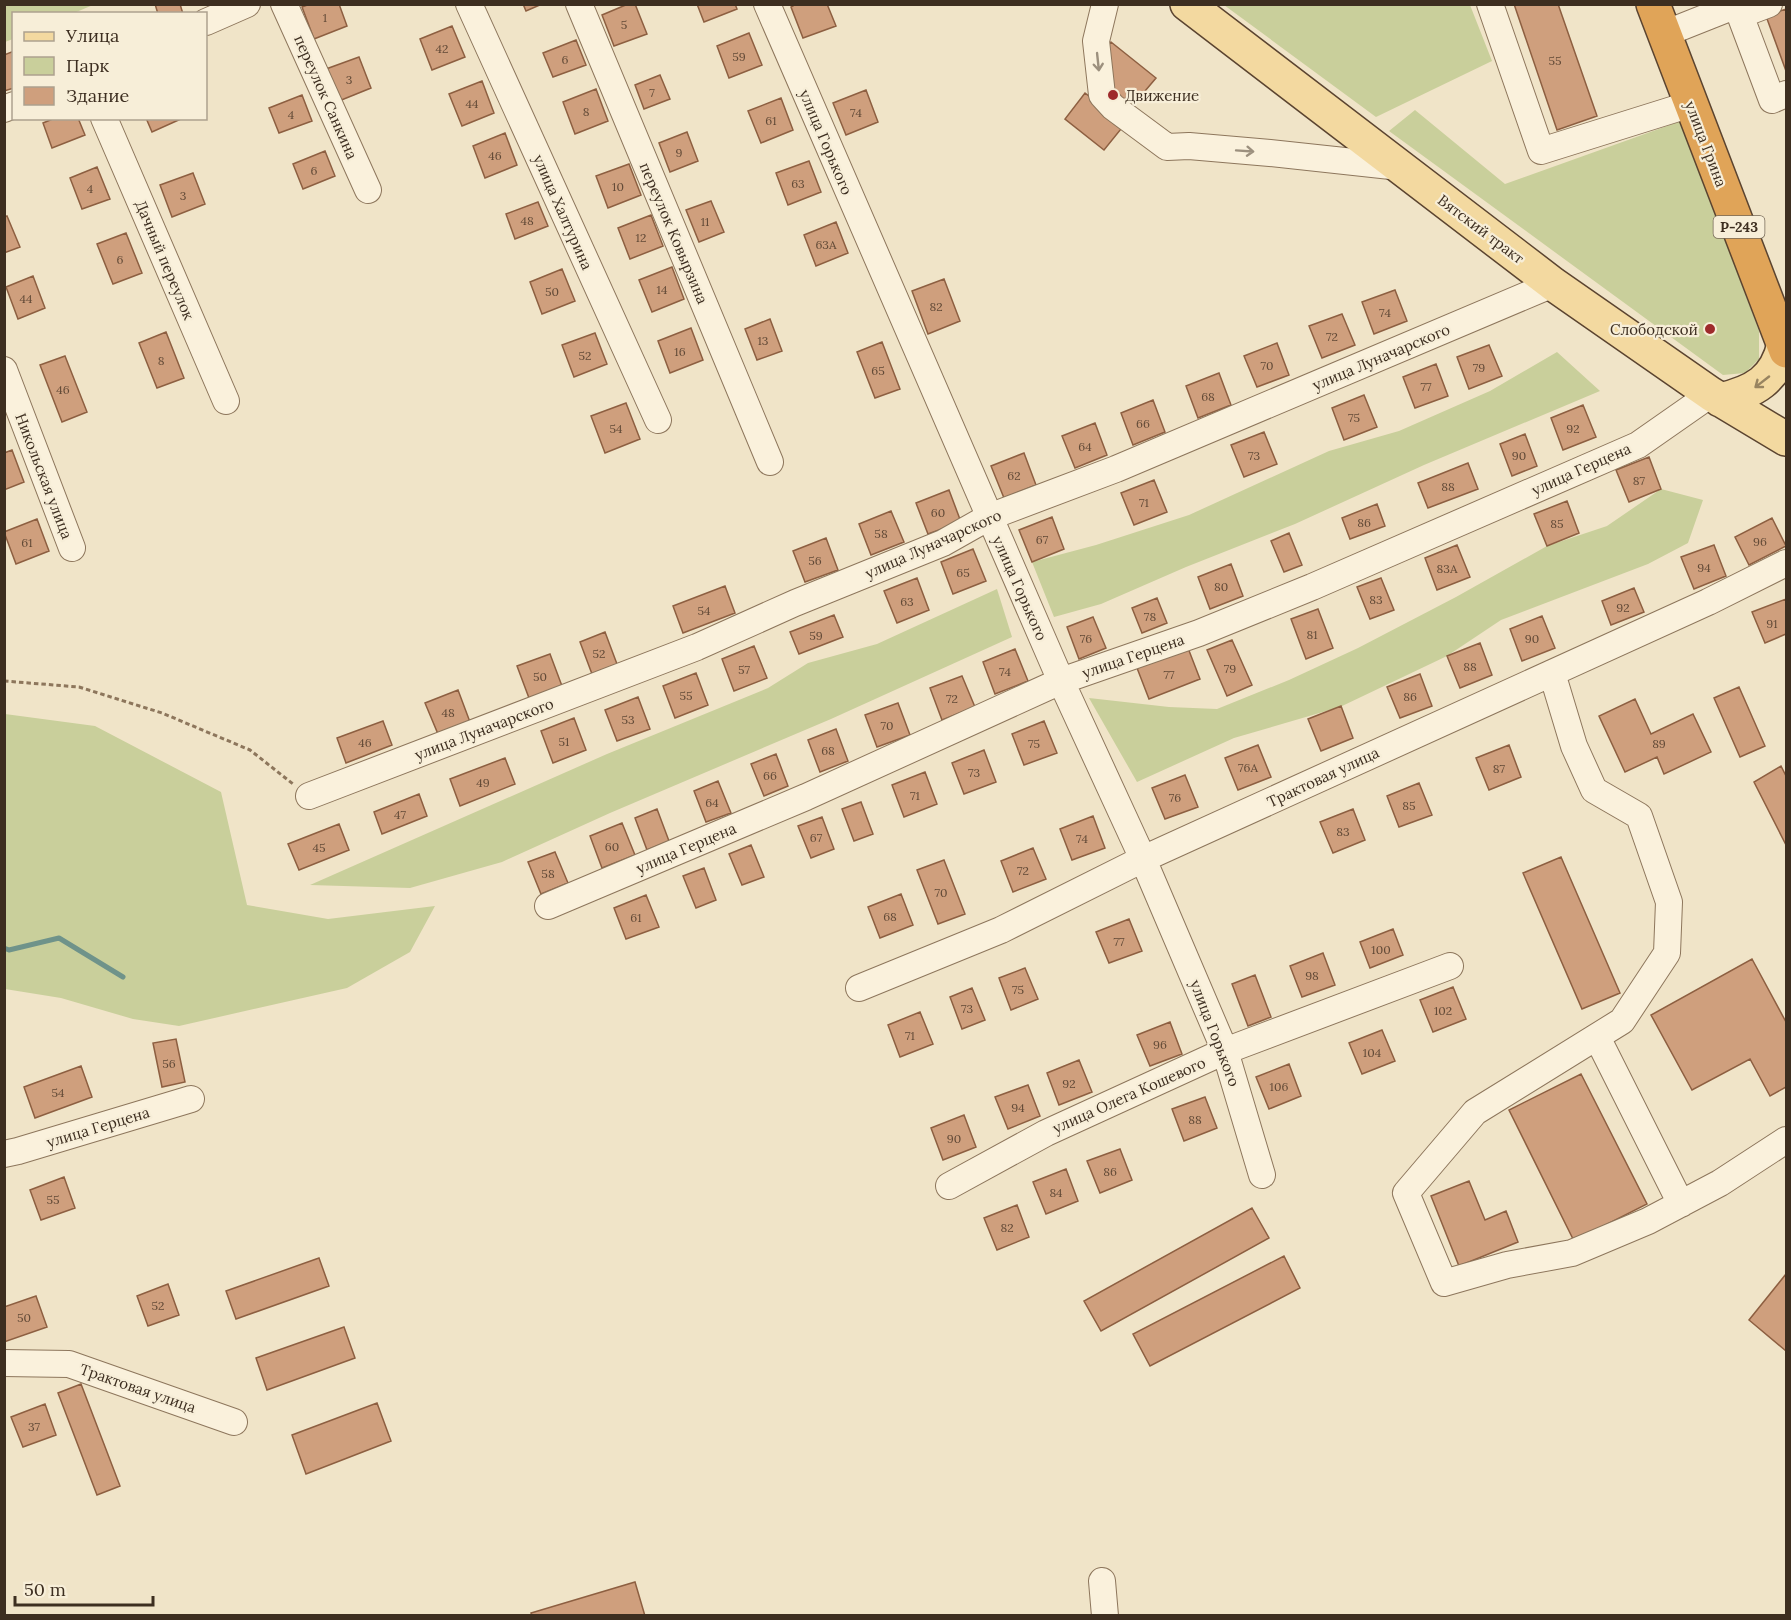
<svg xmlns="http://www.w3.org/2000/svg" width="1791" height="1620" font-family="Lora,serif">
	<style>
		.green { fill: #c9cf9b }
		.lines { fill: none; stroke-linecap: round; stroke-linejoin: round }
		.stream { stroke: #6f938a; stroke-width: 5 }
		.building { fill: #cf9f7d; stroke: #8d5f41; stroke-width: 1.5 }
		.minor-casing { stroke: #8d765c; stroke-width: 28 }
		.major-casing { stroke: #5b4430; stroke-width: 36 }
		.highway-casing { stroke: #5b4430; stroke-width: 36 }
		.path { stroke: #8d765c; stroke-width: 3; stroke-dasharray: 4.5 3; stroke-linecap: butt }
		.minor { stroke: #faf1dc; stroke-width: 26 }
		.major { stroke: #f3d9a0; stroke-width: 33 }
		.highway { stroke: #e0a458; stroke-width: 33 }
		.oneway { stroke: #9c907e }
		.oneway2 { stroke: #988460 }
		.poi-dot { fill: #9e2a2b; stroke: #f7eed8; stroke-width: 2 }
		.labels { text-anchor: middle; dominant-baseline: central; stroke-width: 4.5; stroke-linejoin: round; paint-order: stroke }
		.number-label { font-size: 12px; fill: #624a37 }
		.shield { fill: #f7eed8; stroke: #756857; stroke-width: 1.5 }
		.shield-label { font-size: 14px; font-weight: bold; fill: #3d2e20 }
		.poi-label { font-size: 15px; fill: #3d2e20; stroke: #f7eed8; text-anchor: start }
		.street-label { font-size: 15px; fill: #3d2e20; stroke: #f7eed8 }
	</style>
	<rect width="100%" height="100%" fill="#f0e4c8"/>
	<path class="green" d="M5 4H93V5L74 13 14 14 13 39 5 42Z
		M1224 5H1470L1492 61 1376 117Z
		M1415 110 1505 184 1681 121 1759 331V359L1745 373 1723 375 1389 131Z
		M1557 352 1600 391 1424 465 1295 524 1186 567 1101 604 1054 617 1032 562 1096 545 1189 515 1329 451 1399 431 1490 391Z
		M1661 489 1703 500 1688 543 1648 564 1501 620 1447 656 1340 707 1234 738 1137 782 1089 698 1169 707 1217 709 1289 680 1358 648 1456 597 1547 546 1607 526Z
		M997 589 1012 637 831 719 610 813 502 862 410 888 310 885 607 754 768 688 808 663 877 644Z
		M5 714 95 726 221 792 247 905 328 919 435 906 410 952 347 988 179 1026 133 1019 61 998 5 989Z"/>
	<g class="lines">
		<path class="stream" d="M4 948 9 950 59 938 123 977"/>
	</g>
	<path class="building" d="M155 4H180L183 14H158Z
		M310 4H339L347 26 314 39 302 7Z
		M523 4H542L526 11Z
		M628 4H635L647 34 614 46 602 15Z
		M697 4H735L737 9 704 22Z
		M796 4H827L836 26 803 38 791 7Z
		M1514 4H1558L1597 116 1557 130Z
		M1786 9V71L1766 16Z
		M452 26 465 57 432 70 420 39Z
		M749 33 762 65 729 78 717 46Z
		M576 40 586 65 553 77 543 53Z
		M1111 42 1156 78 1140 97 1132 90 1108 119 1121 129 1104 150 1065 119 1085 93 1094 100 1091 67Z
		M14 51V88L4 91V55Z
		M359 57 371 88 339 101 326 69Z
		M660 75 670 99 644 109 635 85Z
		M482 81 494 113 462 126 449 94Z
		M596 89 608 121 575 134 563 102Z
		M866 90 878 122 846 135 833 103Z
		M302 95 312 121 279 133 269 108Z
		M781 98 793 130 761 143 748 111Z
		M55 118H78L85 135 52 148 43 123Z
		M146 118H183L152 132Z
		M687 132 698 161 670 172 659 143Z
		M505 133 517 165 485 178 473 146Z
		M325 151 335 176 303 189 293 164Z
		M809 161 821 192 788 205 776 173Z
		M629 164 641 195 608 208 596 176Z
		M97 167 110 199 82 209 70 178Z
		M193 173 205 204 172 217 160 185Z
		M711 201 724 232 699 242 686 210Z
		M538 202 548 226 515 239 506 214Z
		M651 215 663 246 630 259 618 228Z
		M7 216 20 247 4 253V217Z
		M836 222 848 253 816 266 804 235Z
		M126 233 142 273 113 284 97 244Z
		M672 267 684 299 652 312 639 280Z
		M562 269 575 301 542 314 530 282Z
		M33 276 45 308 18 319 6 287Z
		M944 279 960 321 928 334 912 291Z
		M1395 290 1407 321 1374 334 1362 302Z
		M1342 314 1355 345 1322 358 1309 326Z
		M770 319 782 351 757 360 745 329Z
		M691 328 703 360 670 373 658 341Z
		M166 332 184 378 157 388 139 343Z
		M595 333 607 364 574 377 562 345Z
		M882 342 900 389 875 398 857 352Z
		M1277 343 1289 375 1257 387 1244 356Z
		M1489 345 1502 376 1469 389 1457 357Z
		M65 356 87 412 62 422 40 365Z
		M1436 364 1448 396 1415 408 1403 377Z
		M1219 373 1231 405 1198 418 1186 386Z
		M1364 395 1377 427 1344 440 1332 408Z
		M1153 400 1165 432 1133 445 1121 413Z
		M626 403 640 439 605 453 591 416Z
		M1583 405 1596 437 1563 450 1551 418Z
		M1095 423 1107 455 1075 468 1062 436Z
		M1264 432 1277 464 1244 477 1231 445Z
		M1525 434 1537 466 1512 476 1500 444Z
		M12 450 24 482 4 490V453Z
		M1024 453 1036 485 1004 498 991 466Z
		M1649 457 1661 489 1629 502 1616 470Z
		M1468 463 1478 489 1428 508 1418 483Z
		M1154 480 1167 512 1134 525 1121 493Z
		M949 490 961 522 928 534 916 503Z
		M1567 501 1579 533 1547 546 1534 514Z
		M1377 504 1385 526 1350 539 1342 518Z
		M891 511 904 542 871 555 859 524Z
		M1052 517 1064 549 1032 562 1019 530Z
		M1772 518 1786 546 1749 565 1735 537Z
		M37 519 49 551 16 564 4 532Z
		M1289 533 1302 565 1284 572 1271 541Z
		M826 538 838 570 805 582 793 551Z
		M1457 545 1470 577 1437 590 1425 558Z
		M1714 545 1726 576 1694 589 1681 557Z
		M973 549 986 581 953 594 941 562Z
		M1231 564 1243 596 1210 609 1198 577Z
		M917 578 929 610 897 623 884 591Z
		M1381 578 1394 610 1370 619 1357 587Z
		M725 586 735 613 683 633 673 606Z
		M1634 588 1644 612 1611 625 1602 601Z
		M1157 598 1167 623 1142 633 1132 608Z
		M1786 599V634L1765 643 1752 612Z
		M1318 609 1333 648 1306 659 1291 619Z
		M834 615 843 637 799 654 790 632Z
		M1542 616 1555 648 1522 661 1510 629Z
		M1093 617 1106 648 1079 659 1067 627Z
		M605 632 617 664 592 674 580 642Z
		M1232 640 1252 685 1227 696 1207 650Z
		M1480 643 1492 675 1460 688 1447 656Z
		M754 646 767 678 734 691 722 659Z
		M1188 648 1200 679 1149 699 1137 668Z
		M1015 649 1028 681 995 694 983 662Z
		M550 654 562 686 529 698 517 666Z
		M696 673 708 705 675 718 663 686Z
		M1420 674 1432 706 1400 718 1387 687Z
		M962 676 975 707 942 720 930 688Z
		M1739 687 1765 746 1740 757 1714 698Z
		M458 690 470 722 438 734 425 703Z
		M638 697 650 729 617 741 605 710Z
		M1635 699 1651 734 1693 714 1711 752 1664 774 1657 757 1625 772 1599 716Z
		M898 703 910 735 877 747 865 715Z
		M1341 706 1353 738 1321 751 1308 719Z
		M574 718 586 750 553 763 541 731Z
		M383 721 392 745 346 763 337 738Z
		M1044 721 1057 753 1024 765 1012 734Z
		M836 729 848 761 820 772 808 740Z
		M1258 745 1271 777 1238 790 1225 758Z
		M1509 745 1521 777 1489 790 1476 758Z
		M984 750 996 782 964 794 952 763Z
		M776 754 788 786 764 796 751 764Z
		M505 758 515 784 460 806 450 779Z
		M1781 766 1786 776V845L1754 782Z
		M925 772 937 804 904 817 892 785Z
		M1185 775 1198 807 1165 819 1152 788Z
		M718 781 731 813 706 822 694 791Z
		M1419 783 1432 815 1399 827 1387 796Z
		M419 794 427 816 382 834 374 812Z
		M861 802 873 834 854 841 842 809Z
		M657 809 669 841 647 850 635 818Z
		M1353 809 1365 840 1333 853 1320 822Z
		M1093 816 1105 848 1072 860 1060 829Z
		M822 817 834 849 811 858 798 826Z
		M622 823 635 855 602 868 590 836Z
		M339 824 349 850 299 870 288 844Z
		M751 845 764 877 742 885 729 854Z
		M1033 848 1046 879 1013 892 1001 861Z
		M555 852 568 883 541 894 528 862Z
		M1561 857 1620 993 1582 1009 1523 873Z
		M944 860 965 914 938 924 917 870Z
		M704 868 716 900 696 908 683 876Z
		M901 894 913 925 880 938 868 907Z
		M646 895 659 927 626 939 614 908Z
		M1129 919 1142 951 1109 963 1096 932Z
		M1393 929 1403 955 1370 968 1360 942Z
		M1323 953 1335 985 1302 997 1290 966Z
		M1752 959 1786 1022V1087L1770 1096 1750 1059 1692 1090 1651 1015Z
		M1025 968 1038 999 1011 1010 999 978Z
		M1255 975 1271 1017 1248 1026 1232 984Z
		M1453 987 1466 1019 1433 1032 1420 1000Z
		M972 988 985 1020 962 1029 950 997Z
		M920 1012 933 1044 900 1057 888 1025Z
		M1170 1022 1182 1054 1150 1066 1137 1035Z
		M1382 1030 1395 1061 1362 1074 1349 1043Z
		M176 1039 185 1082 162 1087 153 1043Z
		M1079 1060 1092 1092 1059 1105 1047 1073Z
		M1289 1064 1301 1096 1269 1109 1256 1077Z
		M81 1066 92 1097 35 1118 24 1087Z
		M1581 1074 1647 1204 1574 1241 1509 1110Z
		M1028 1085 1040 1116 1008 1129 995 1097Z
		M1205 1097 1217 1128 1184 1141 1172 1109Z
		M964 1115 976 1147 943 1160 931 1128Z
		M1120 1149 1132 1180 1100 1193 1087 1161Z
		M1066 1169 1078 1201 1046 1214 1033 1182Z
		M64 1177 75 1208 41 1220 30 1190Z
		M1469 1181 1485 1220 1506 1211 1518 1242 1459 1266 1431 1196Z
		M1017 1205 1029 1237 997 1250 984 1218Z
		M1252 1208 1269 1238 1101 1331 1084 1301Z
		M1284 1256 1300 1288 1150 1366 1133 1334Z
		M319 1258 329 1286 236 1319 226 1291Z
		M1786 1274V1351L1749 1320Z
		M168 1284 179 1315 148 1326 137 1296Z
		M36 1296 47 1327 4 1342V1307Z
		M344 1327 355 1358 267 1390 256 1358Z
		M81 1384 120 1486 97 1495 58 1393Z
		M377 1403 391 1441 306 1474 292 1435Z
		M45 1404 56 1435 23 1447 11 1417Z
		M635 1582 645 1616H532L531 1613Z"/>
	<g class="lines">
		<g class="minor-casing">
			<path id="minor" d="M284 4 368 190
				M469 4 658 420
				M579 4 770 462
				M767 4 1061 681 1143 859 1225 1051 1262 1175
				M1105 4 1096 41 1102 95 1113 107 1167 147 1189 146 1270 153 1400 167
				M1490 4 1541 151 1691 104
				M1736 4 1772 100 1786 94
				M1740 15 1769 4
				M206 22 247 4
				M1664 34 1737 5
				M4 109 14 105
				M104 118 226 401
				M4 370 72 548
				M1552 673 1574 746 1594 790 1639 816 1669 902 1667 953 1622 1021 1475 1112 1406 1193 1444 1283 1507 1265 1572 1253 1648 1221 1720 1183 1786 1140
				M309 796 697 647 795 603 943 543 989 517 1116 469 1553 284
				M548 906 806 797 1061 681 1199 633 1312 587 1638 445 1711 394
				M859 988 1001 930 1143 859 1708 602 1786 563
				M1597 1037 1681 1204
				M4 1154 18 1151 191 1099
				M949 1186 1046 1133 1225 1051 1450 966
				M4 1363 69 1364 234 1422
				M1102 1581 1105 1616"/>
		</g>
		<g class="major-casing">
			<path id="major" d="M1187 4 1553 284 1711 394 1786 439
				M1720 400C1754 392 1776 380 1784 344"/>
		</g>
		<g class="highway-casing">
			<path id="highway" d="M1653 4 1786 351"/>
		</g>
		<path class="path" d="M4 681 79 687 162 713 250 750 293 784"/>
		<use href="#minor" class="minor"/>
		<use href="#major" class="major"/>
		<use href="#highway" class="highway"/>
	</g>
	<defs><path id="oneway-shaft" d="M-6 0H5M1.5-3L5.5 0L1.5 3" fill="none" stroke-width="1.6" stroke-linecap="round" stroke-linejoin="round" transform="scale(1.5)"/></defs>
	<g class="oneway">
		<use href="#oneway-shaft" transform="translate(1098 62) rotate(84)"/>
		<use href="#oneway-shaft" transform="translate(1245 151) rotate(4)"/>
	</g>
	<use class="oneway2" href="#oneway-shaft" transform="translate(1762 382) rotate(142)"/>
	<g class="poi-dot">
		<circle cx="1113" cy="95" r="6"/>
		<circle cx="1710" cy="329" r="6"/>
	</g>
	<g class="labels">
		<g class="number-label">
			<text x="325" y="17">1</text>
			<text x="624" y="24">5</text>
			<text x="442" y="48">42</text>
			<text x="739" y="56">59</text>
			<text x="565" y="59">6</text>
			<text x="1555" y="60">55</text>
			<text x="349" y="79">3</text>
			<text x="652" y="92">7</text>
			<text x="472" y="103">44</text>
			<text x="586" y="111">8</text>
			<text x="856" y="112">74</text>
			<text x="291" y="114">4</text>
			<text x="771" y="120">61</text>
			<text x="679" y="152">9</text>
			<text x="495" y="155">46</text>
			<text x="314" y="170">6</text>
			<text x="798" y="183">63</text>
			<text x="618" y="186">10</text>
			<text x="90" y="188">4</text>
			<text x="183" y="195">3</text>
			<text x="527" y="220">48</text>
			<text x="705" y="221">11</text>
			<text x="641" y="237">12</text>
			<text x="826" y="244">63А</text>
			<text x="120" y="259">6</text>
			<text x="662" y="289">14</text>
			<text x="552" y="291">50</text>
			<text x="26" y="298">44</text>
			<text x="936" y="306">82</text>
			<text x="1385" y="312">74</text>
			<text x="1332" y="336">72</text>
			<text x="763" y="340">13</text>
			<text x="680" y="351">16</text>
			<text x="585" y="355">52</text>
			<text x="161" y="360">8</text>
			<text x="1267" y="365">70</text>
			<text x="1479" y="367">79</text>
			<text x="878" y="370">65</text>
			<text x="1426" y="386">77</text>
			<text x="63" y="389">46</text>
			<text x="1208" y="396">68</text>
			<text x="1354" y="417">75</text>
			<text x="1143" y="423">66</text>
			<text x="616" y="428">54</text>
			<text x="1573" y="428">92</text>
			<text x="1085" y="446">64</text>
			<text x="1254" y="455">73</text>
			<text x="1519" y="455">90</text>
			<text x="1014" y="475">62</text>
			<text x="1639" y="480">87</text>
			<text x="1448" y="486">88</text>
			<text x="1144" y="502">71</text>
			<text x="938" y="512">60</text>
			<text x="1364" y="522">86</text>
			<text x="1557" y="523">85</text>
			<text x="881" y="533">58</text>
			<text x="1042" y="539">67</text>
			<text x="1760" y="541">96</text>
			<text x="27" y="542">61</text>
			<text x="815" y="560">56</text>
			<text x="1704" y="567">94</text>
			<text x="1447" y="568">83А</text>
			<text x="963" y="572">65</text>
			<text x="1221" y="586">80</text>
			<text x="1376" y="599">83</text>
			<text x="907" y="601">63</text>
			<text x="1623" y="607">92</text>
			<text x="704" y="610">54</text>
			<text x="1150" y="616">78</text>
			<text x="1772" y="623">91</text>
			<text x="1312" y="634">81</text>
			<text x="816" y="635">59</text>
			<text x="1086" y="638">76</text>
			<text x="1532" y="638">90</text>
			<text x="599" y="653">52</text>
			<text x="1470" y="666">88</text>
			<text x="1230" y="668">79</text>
			<text x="744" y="669">57</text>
			<text x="1005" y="671">74</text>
			<text x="1169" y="674">77</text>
			<text x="540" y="676">50</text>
			<text x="686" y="695">55</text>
			<text x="1410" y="696">86</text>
			<text x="952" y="698">72</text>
			<text x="448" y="712">48</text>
			<text x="628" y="719">53</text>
			<text x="887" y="725">70</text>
			<text x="564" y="741">51</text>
			<text x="365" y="742">46</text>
			<text x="1034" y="743">75</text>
			<text x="1659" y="743">89</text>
			<text x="828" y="750">68</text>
			<text x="1248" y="767">76А</text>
			<text x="1499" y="768">87</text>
			<text x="974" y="772">73</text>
			<text x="770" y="775">66</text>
			<text x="483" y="782">49</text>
			<text x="915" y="795">71</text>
			<text x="1175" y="797">76</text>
			<text x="712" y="802">64</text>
			<text x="1409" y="805">85</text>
			<text x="400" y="814">47</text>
			<text x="1343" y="831">83</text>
			<text x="816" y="837">67</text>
			<text x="1082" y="838">74</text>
			<text x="612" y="846">60</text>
			<text x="319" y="847">45</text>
			<text x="1023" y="870">72</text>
			<text x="548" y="873">58</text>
			<text x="941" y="892">70</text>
			<text x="890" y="916">68</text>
			<text x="636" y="917">61</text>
			<text x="1119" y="941">77</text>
			<text x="1381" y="949">100</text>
			<text x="1312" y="975">98</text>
			<text x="1018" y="989">75</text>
			<text x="967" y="1008">73</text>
			<text x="1443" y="1010">102</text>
			<text x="910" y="1035">71</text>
			<text x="1160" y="1044">96</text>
			<text x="1372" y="1052">104</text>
			<text x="169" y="1063">56</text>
			<text x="1069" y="1083">92</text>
			<text x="1279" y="1086">106</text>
			<text x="58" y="1092">54</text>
			<text x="1018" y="1107">94</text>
			<text x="1195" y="1119">88</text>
			<text x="954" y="1138">90</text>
			<text x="1110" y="1171">86</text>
			<text x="1056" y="1192">84</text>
			<text x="53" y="1199">55</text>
			<text x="1007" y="1227">82</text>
			<text x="158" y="1305">52</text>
			<text x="24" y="1317">50</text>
			<text x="34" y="1426">37</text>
		</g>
		<rect class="shield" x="1713.5" y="216" width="51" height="22" rx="4.5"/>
		<g class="shield-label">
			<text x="1739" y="227">Р-243</text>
		</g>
		<g class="poi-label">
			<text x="1125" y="95">Движение</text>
			<text x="1698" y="329" text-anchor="end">Слободской</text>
		</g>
		<g class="street-label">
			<text transform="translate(326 97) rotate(66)">переулок Санкина</text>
			<text transform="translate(826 142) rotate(67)">улица Горького</text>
			<text transform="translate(1706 144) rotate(69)">улица Грина</text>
			<text transform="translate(563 212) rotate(66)">улица Халтурина</text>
			<text transform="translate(1481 229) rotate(37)">Вятский тракт</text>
			<text transform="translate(674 233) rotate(67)">переулок Ковырзина</text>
			<text transform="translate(165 260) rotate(67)">Дачный переулок</text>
			<text transform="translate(1381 357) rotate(-23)">улица Луначарского</text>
			<text transform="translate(1581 469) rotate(-24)">улица Герцена</text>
			<text transform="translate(44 476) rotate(69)">Никольская улица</text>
			<text transform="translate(933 544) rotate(-24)">улица Луначарского</text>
			<text transform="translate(1020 588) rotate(66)">улица Горького</text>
			<text transform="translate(1133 656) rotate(-19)">улица Герцена</text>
			<text transform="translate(484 729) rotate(-21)">улица Луначарского</text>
			<text transform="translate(1323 777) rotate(-25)">Трактовая улица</text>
			<text transform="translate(686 848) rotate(-23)">улица Герцена</text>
			<text transform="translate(1215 1033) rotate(69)">улица Горького</text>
			<text transform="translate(1129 1095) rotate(-24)">улица Олега Кошевого</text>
			<text transform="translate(98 1127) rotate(-17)">улица Герцена</text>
			<text transform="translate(138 1388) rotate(19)">Трактовая улица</text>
		</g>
	</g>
	<rect width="1791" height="1620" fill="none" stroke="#3d2e20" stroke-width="12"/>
	<rect x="12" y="12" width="195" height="108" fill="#f7eed8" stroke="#ada18e" stroke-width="1.5"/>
	<rect x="24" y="32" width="30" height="9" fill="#f3d9a0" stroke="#ada18e" stroke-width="1.5"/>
	<text x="66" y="42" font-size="18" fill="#3d2e20">Улица</text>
	<rect x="24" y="57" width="30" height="18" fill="#c9cf9b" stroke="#ada18e" stroke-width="1.5"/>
	<text x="66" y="72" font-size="18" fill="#3d2e20">Парк</text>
	<rect x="24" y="87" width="30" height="18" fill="#cf9f7d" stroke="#ada18e" stroke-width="1.5"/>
	<text x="66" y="102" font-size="18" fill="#3d2e20">Здание</text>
	<path d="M15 1596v9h138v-9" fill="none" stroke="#3d2e20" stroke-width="3"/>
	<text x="24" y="1596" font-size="18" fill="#3d2e20" stroke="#f7eed8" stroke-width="4.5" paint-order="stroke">50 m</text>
</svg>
